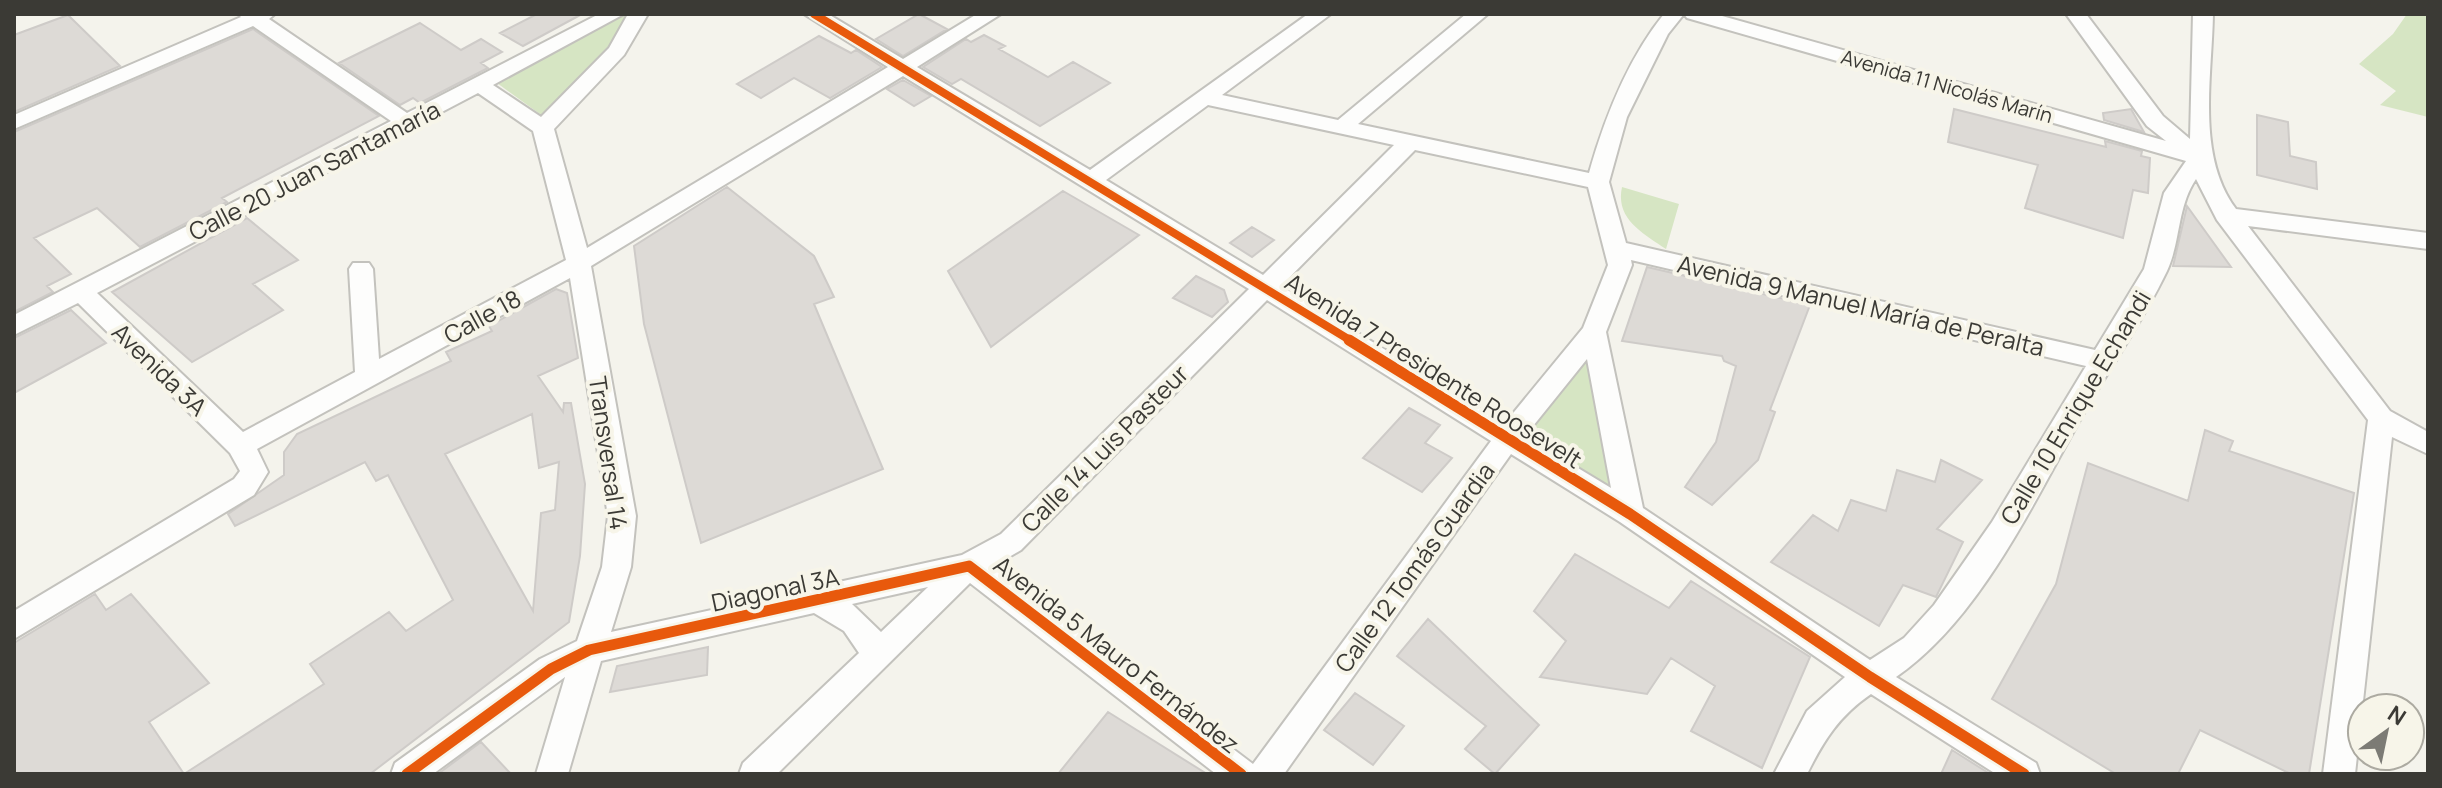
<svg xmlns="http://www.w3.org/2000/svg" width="2442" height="788" font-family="Manrope,sans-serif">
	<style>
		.green { fill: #d6e5c3 }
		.building { fill: #dddad6; stroke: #cecbc8; stroke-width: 2; fill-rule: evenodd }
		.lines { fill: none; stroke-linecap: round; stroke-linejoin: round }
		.minor-casing { stroke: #c3c2bd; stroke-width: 4 }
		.minor { fill: #fdfdfc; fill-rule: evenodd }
		.cycleway-far1-casing { stroke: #f7f5e9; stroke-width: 12 }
		.cycleway-casing { stroke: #f7f5e9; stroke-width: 16 }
		.cycleway-far1 { stroke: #e8590c; stroke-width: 8 }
		.cycleway { stroke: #e8590c; stroke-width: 11 }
		.labels { text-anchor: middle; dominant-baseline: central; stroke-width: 8; stroke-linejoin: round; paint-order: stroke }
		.far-street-label { font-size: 20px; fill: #3b3a35; stroke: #f7f5e9 }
		.street-label { font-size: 24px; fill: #3b3a35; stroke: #f7f5e9 }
	</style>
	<rect width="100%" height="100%" fill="#f4f3ec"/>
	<path class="green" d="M622 14H627C613 54 573 87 544 117L497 83Z
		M2407 14H2428V117L2380 105 2396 91 2359 64 2393 34Z
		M1622 187 1679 204 1666 249C1643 233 1615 219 1622 187Z
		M1594 332 1630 514 1507 439Z"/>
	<path class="building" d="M537 14H582L523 46 500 33Z
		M919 14 947 29 903 56 876 39Z
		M68 15 120 66 14 112V35Z
		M420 23 461 50 481 39 502 52 481 63 488 68 420 103 413 98 400 105 339 63Z
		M253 29 379 116 222 198 227 202 140 247 97 208 34 238 71 274 47 286 53 292 14 312V132Z
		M984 35 1005 46 999 49 1048 77 1073 62 1110 83 1040 126 961 79 952 84 923 67 966 39 971 42Z
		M819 36 851 53 856 50 882 67 830 98 794 78 761 98 737 84Z
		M903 80 931 96 914 106 887 89Z
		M1954 109 2106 147 2105 141 2142 151 2141 156 2150 158 2148 193 2133 190 2123 238 2025 208 2038 165 1948 142Z
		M2131 109 2144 132 2104 120 2103 113Z
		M2257 115 2288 122 2290 156 2316 162 2317 189 2257 175Z
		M727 187 814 256 834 297 814 304 883 469 701 543 644 324 634 246Z
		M1063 191 1139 235 991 347 948 271Z
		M2187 206 2231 267 2173 266Z
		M247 218 298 260 253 284 283 310 192 362 112 292Z
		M1252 227 1274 240 1252 257 1230 243Z
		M1647 267 1810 305 1770 410 1775 412 1758 460 1712 505 1685 487 1716 442 1736 366 1724 361 1722 356 1622 341Z
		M1196 276 1224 290 1228 302 1212 317 1173 298Z
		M556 289 567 293 578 358 538 376 563 412 564 403H571L585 484 580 556 569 622 370 774H14V643L95 594 106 610 131 594 209 683 149 722 184 774 324 684 310 664 389 612 406 631 453 600 388 475 376 481 365 462 235 526 228 514 284 475V452L297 434 451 361 446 352 492 331 489 326ZM532 414 539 468 559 462 555 510 541 513 533 611 445 454Z
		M71 310 106 343 14 393V338Z
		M1409 408 1440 425 1425 443 1452 458 1422 492 1363 458Z
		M2205 430 2233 441 2229 451 2354 493 2309 774H2291L2200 730 2178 774H2116L1992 699 2056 584 2088 463 2188 501Z
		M1941 460 1982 480 1937 529 1963 542 1936 597 1903 585 1879 626 1771 562 1813 515 1838 531 1851 500 1886 511 1897 470 1935 482Z
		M1575 554 1669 608 1691 581 1810 657 1762 768 1691 731 1715 686 1671 658 1647 694 1540 677 1566 641 1534 611Z
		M1428 619 1539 725 1495 774 1465 749 1486 726 1397 656Z
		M708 647 707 675 610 692 617 666Z
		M1355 693 1404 726 1373 765 1324 730Z
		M1108 712 1207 774H1058Z
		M481 742 511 774H438Z
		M1952 750 1990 774H1941Z"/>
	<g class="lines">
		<g class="minor-casing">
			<path id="minor" d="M238 14H275L269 19 407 113 599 14H624L493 85 541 117 609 48 628 14H648L624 55 554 129 587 248 888 67 804 14H828L903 59 977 14H1001L917 67 1090 170 1308 14H1331L1222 95 1338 120 1466 14H1488L1358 124 1589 173C1605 117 1627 60 1664 14H1684L1668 34 1627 117 1609 182 1626 243 2095 350 2144 269 2164 193 2186 161 1687 18 1684 14H1715L2166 141 2147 126 2066 14H2086L2163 116 2190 139 2193 14H2213C2212 77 2196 156 2236 209L2428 233V249L2248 226 2390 411 2428 432V454L2392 437 2355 774H2323L2368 420 2217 220 2196 179C2177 207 2181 241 2167 271 2144 319 2114 362 2088 406 2036 496 1983 617 1896 677L2036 763 2040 774H1996L1871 694C1839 716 1824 740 1807 774H1774L1807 711 1845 677 1620 522 1511 454 1284 774H1216L970 583 777 774H739L743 763 859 653 844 631 814 613 601 661 568 774H536L565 677 433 774H391L395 763 540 659 577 641 602 567 608 516 570 278 257 449 268 472 254 495 14 639V611L234 479 240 471 230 453 78 303 14 335V315L391 121 253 26 14 129V115L241 17ZM903 76 1249 289 1001 534 962 555 611 632 631 567 636 516 591 266ZM478 93 533 131 566 260 379 359 373 269 369 263H353L349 269 355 372 243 432 97 293ZM1208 105 1394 145 1263 275 1106 180ZM1415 150 1588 187 1608 265 1583 328 1505 423 1281 286ZM1631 260 2086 366 1992 522 1934 605 1904 638 1870 660 1643 508 1606 332 1632 265ZM1267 300 1491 441 1253 764 992 567 1021 550ZM1587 359 1611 488 1525 436ZM928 587 881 632 852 604Z"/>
		</g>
		<use href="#minor" class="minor"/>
		<g class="cycleway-far1-casing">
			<path id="cycleway-far1" d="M814 14 1353 342"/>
		</g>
		<g class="cycleway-casing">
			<path id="cycleway" d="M1349 340 1630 514 1870 677 2024 774
				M407 774 551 669 589 650 969 566 1241 774"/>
		</g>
		<use href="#cycleway-far1" class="cycleway-far1"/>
		<use href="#cycleway" class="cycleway"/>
	</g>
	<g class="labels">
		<g class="far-street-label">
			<text transform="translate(1947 86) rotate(16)">Avenida 11 Nicolás Marín</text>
		</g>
		<g class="street-label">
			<text transform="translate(314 170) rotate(-27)">Calle 20 Juan Santamaría</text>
			<text transform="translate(1861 305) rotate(13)">Avenida 9 Manuel María de Peralta</text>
			<text transform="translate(482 316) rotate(-29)">Calle 18</text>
			<text transform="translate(160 369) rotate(44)">Avenida 3A</text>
			<text transform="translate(1434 370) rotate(32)">Avenida 7 Presidente Roosevelt</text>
			<text transform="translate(2075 407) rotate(-59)">Calle 10 Enrique Echandi</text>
			<text transform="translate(1104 448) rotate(-45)">Calle 14 Luis Pasteur</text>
			<text transform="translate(609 453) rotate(82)">Transversal 14</text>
			<text transform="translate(1414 567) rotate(-54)">Calle 12 Tomás Guardia</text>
			<text transform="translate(775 589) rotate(-12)">Diagonal 3A</text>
			<text transform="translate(1117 654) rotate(38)">Avenida 5 Mauro Fernández</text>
		</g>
	</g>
	<rect width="2442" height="788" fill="none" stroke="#3b3a35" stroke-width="32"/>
	<g transform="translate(2386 732) rotate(33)"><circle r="38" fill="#f7f5e9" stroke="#acaaa1" stroke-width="2"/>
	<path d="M0-6L14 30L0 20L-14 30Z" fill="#7c7b75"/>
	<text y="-12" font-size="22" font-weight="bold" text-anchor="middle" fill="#3b3a35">N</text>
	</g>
</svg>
